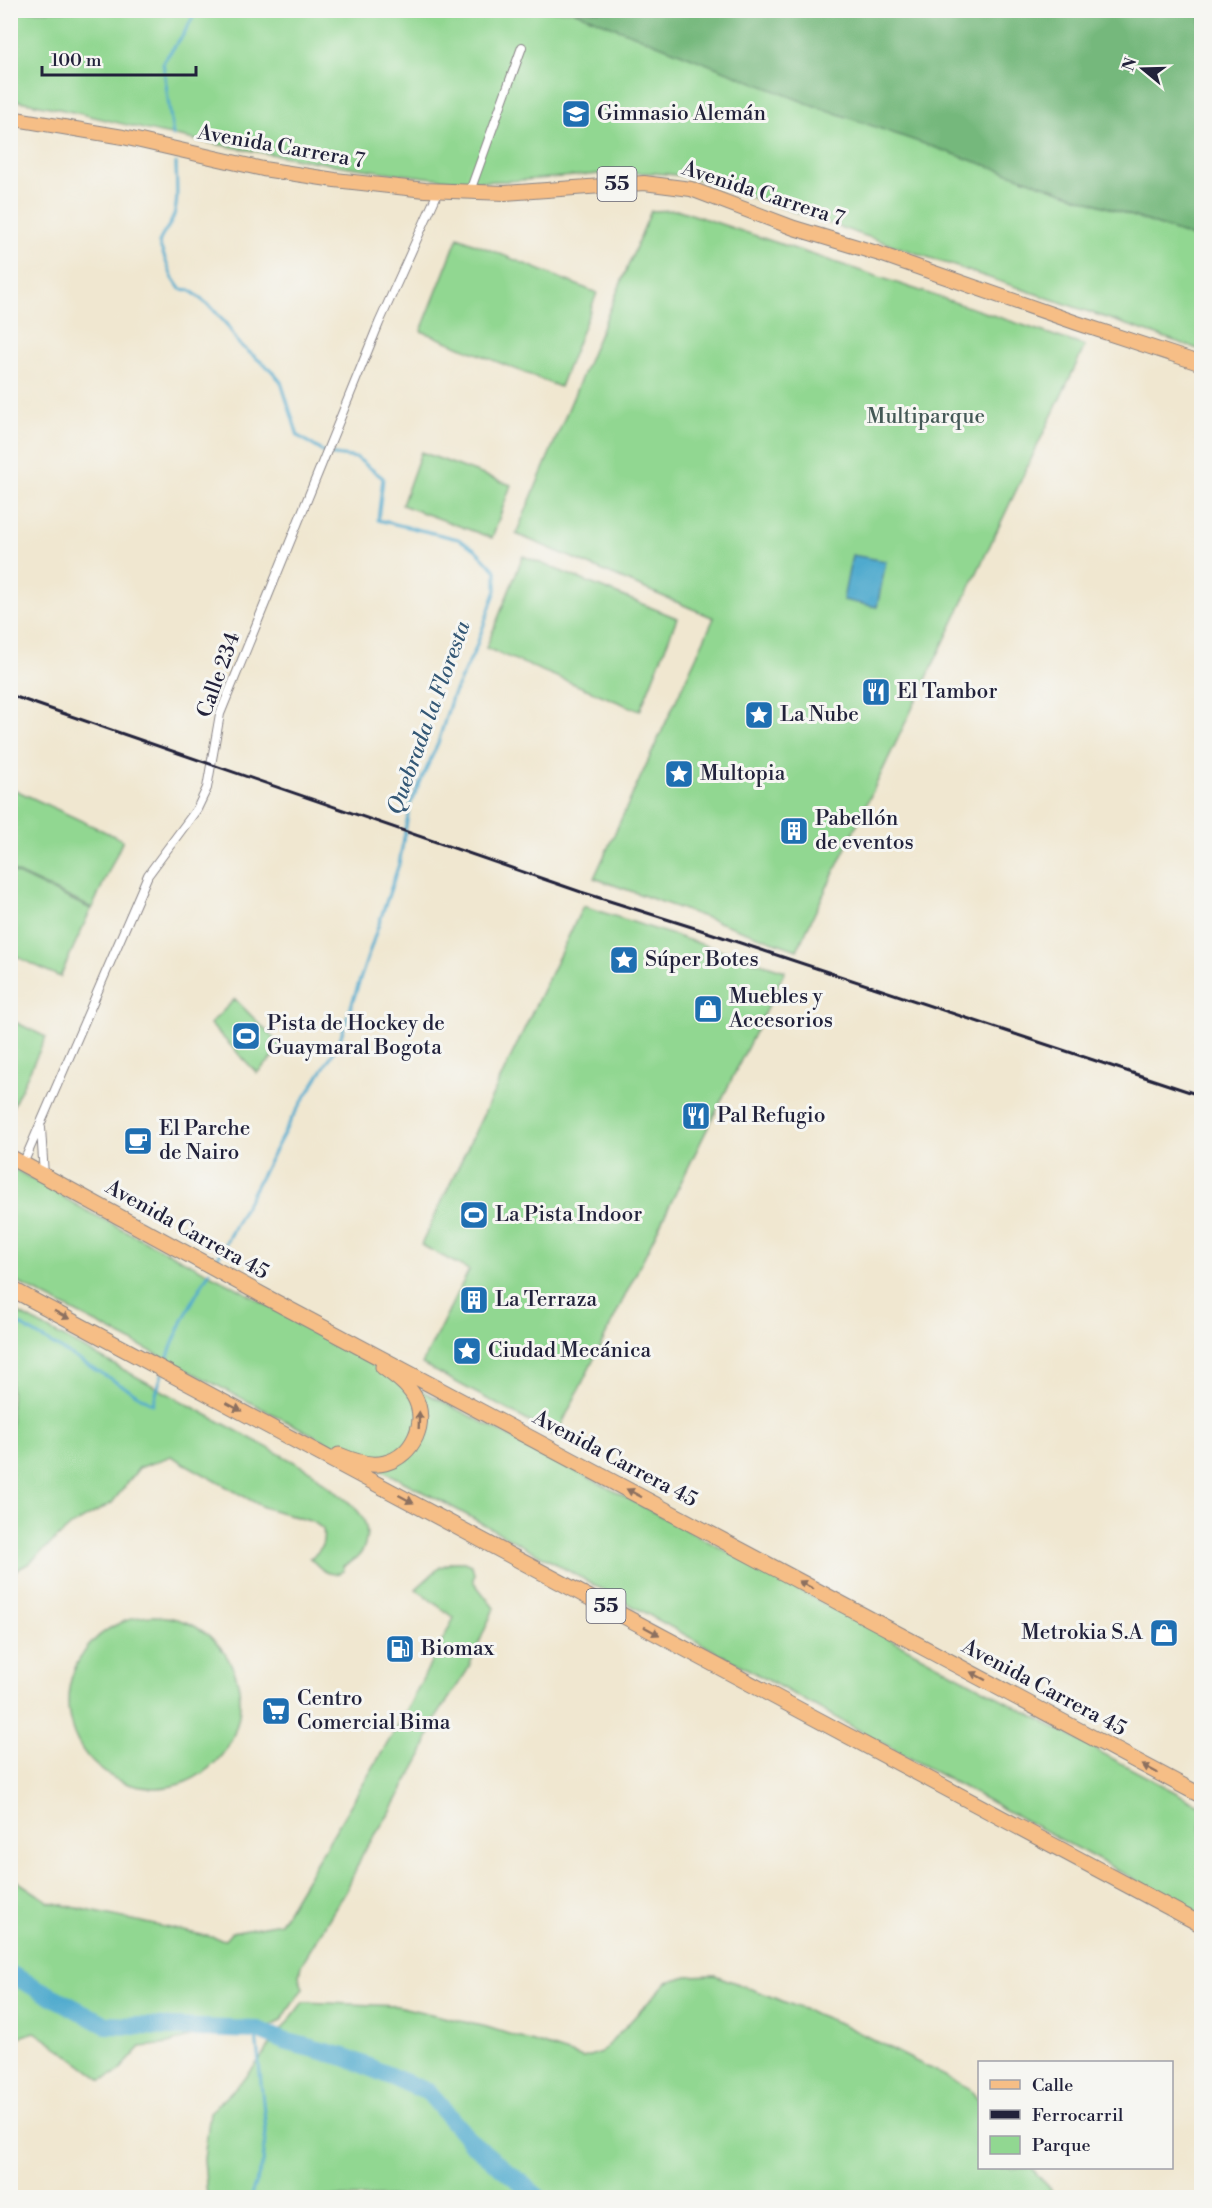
<svg xmlns="http://www.w3.org/2000/svg" width="1212" height="2208" font-family="'Libre Bodoni',serif">
	<style>
		.green { fill: #91d791; stroke: #5a7c66; stroke-width: 1.5 }
		.forest { fill: #74b87b; stroke: #4b6d5b; stroke-width: 1.5 }
		.water { fill: #50aace; stroke: #396684; stroke-width: 1.5 }
		.lines { fill: none; stroke-linecap: round; stroke-linejoin: round }
		.stream { stroke: #50aace; stroke-width: 3 }
		.river { stroke: #50aace; stroke-width: 18 }
		.street-casing { stroke: #898486; stroke-width: 10 }
		.primary-casing { stroke: #898486; stroke-width: 16 }
		.highway-casing { stroke: #898486; stroke-width: 17 }
		.street { stroke: #fff; stroke-width: 8 }
		.primary { stroke: #f6be86; stroke-width: 14 }
		.highway { stroke: #f6be86; stroke-width: 15 }
		.rail { stroke: #22223b; stroke-width: 3 }
		.oneway { fill: #8c7060 }
		.labels { text-anchor: middle; dominant-baseline: central; stroke-width: 6; stroke-linejoin: round; paint-order: stroke }
		.shield { fill: #f6f6f2; stroke: #626272; stroke-width: 1.5 }
		.shield-label { font-size: 20px; font-weight: bold; fill: #22223b }
		.poi-label { font-size: 21px; fill: #22223b; stroke: #f6f6f2; text-anchor: start }
		.street-label { font-size: 21px; fill: #22223b; stroke: #f6f6f2 }
		.park-label { font-size: 21px; fill: #435855; stroke: #f6f6f2 }
		.water-label { font-size: 22px; font-style: italic; fill: #345876; stroke: #f6f6f2 }
	</style>
	<rect width="100%" height="100%" fill="#f6f6f2"/>
	<filter id="ink" filterUnits="userSpaceOnUse"><feTurbulence type="fractalNoise" baseFrequency=".0167" numOctaves="2"/><feDisplacementMap in="SourceGraphic" scale="12" xChannelSelector="R" yChannelSelector="G"/><feConvolveMatrix kernelMatrix="1 2 1 2 8 2 1 2 1" color-interpolation-filters="sRGB"/></filter>
	<filter id="wash" filterUnits="userSpaceOnUse"><feTurbulence type="fractalNoise" baseFrequency=".008" numOctaves="4" result="noise"/><feDisplacementMap in="SourceGraphic" scale="24" xChannelSelector="R" yChannelSelector="G"/><feGaussianBlur stdDeviation="1.35" result="paint"/><feColorMatrix in="noise" values="0 0 0 0 0 0 0 0 0 0 0 0 0 0 0 0 0 1.4 0 .05"/><feComposite in="paint" operator="in"/></filter>
	<g filter="url(#wash)">
		<rect width="100%" height="100%" fill="#f0e7d0"/>
		<path class="green" d="M11 11H1201V350L695 178C614 162 533 188 452 180 354 170 257 153 161 133 111 122 61 107 11 100Z
			M679 210 1085 346 797 950 594 878 714 618 516 534 651 211Z
			M458 237 597 293 560 387 421 331Z
			M421 452 511 485 492 538 402 505Z
			M523 556 677 618 640 711 486 648Z
			M11 788 123 840 92 908 11 870Z
			M11 871 91 909 60 977 11 954Z
			M583 906 785 971 556 1436 422 1364 469 1270 421 1245Z
			M235 999 283 1048 257 1073 210 1024Z
			M11 1020 46 1037 11 1110Z
			M11 1167 87 1211 239 1289 380 1369 620 1494 1201 1806V1915L946 1778 443 1502 11 1279Z
			M11 1309 313 1472C329 1493 373 1507 366 1540 363 1555 356 1560 343 1566L344 1571C328 1579 320 1568 310 1558 322 1551 325 1542 323 1529L313 1522 263 1507 171 1456 139 1468 112 1503 71 1526 28 1564 11 1573Z
			M452 1562H465L472 1565 474 1574 473 1581 494 1608 467 1671 434 1721 422 1755 389 1814 363 1853 347 1889 301 1965 299 1976 303 1988 281 2021 256 2035 200 2033 168 2044 141 2047 118 2072 102 2080 63 2051 35 2032 11 2040V1877L49 1902 225 1940 232 1932 280 1923 402 1719 454 1618 416 1589 439 1568Z
			M68 1702a86 86 0 1 1 172 0a86 86 0 1 1-172 0Z
			M715 1975 844 2025 969 2088 979 2101 980 2168H1032L1056 2197H207L204 2159 210 2112 247 2076 303 2002 397 2006 490 2028 583 2058 602 2052 667 1982 687 1976Z"/>
		<path class="forest" d="M573 11H1201V242L1187 235 809 104Z"/>
		<path class="water" d="M852 555 886 561 877 607 843 600Z"/>
		<g class="lines">
			<path class="stream" d="M173 136 163 62 183 35 197 10
				M176 163C176 182 180 205 171 222 167 230 162 234 159 243L172 277 180 289 190 290 212 308 227 325 239 344 271 370 281 382 298 436 327 454 357 458 383 478 378 520 458 539 475 549 496 571V590L475 650 452 697 438 743 410 805 399 864 338 1045 292 1118 215 1263
				M10 1319 153 1404 162 1374
				M165 1365C176 1331 191 1302 210 1271
				M250 2198 263 2163 266 2131 256 2035 258 2030"/>
			<path class="river" d="M10 1974 106 2025 258 2030 284 2041 345 2057 428 2092 470 2141 539 2198"/>
		</g>
	</g>
	<g filter="url(#ink)">
		<g class="lines">
			<g class="street-casing">
				<path id="street" d="M470 191 522 47
					M41 1128 44 1176
					M23 1164 148 875 197 809 207 788 220 714 379 323 439 190"/>
			</g>
			<g class="primary-casing">
				<path id="primary" d="M10 118 123 137 263 169 335 180 425 190 505 193 644 183 691 189 794 228 880 254 1077 323 1202 364"/>
			</g>
			<g class="highway-casing">
				<path id="highway" d="M10 1157 266 1297 1202 1796
					M10 1288 1202 1925
					M339 1455C353 1461 370 1467 385 1463 413 1456 429 1422 414 1396 407 1384 394 1375 383 1367"/>
			</g>
			<use href="#street" class="street"/>
			<use href="#primary" class="primary"/>
			<use href="#highway" class="highway"/>
			<path class="rail" d="M10 695 581 892 698 929 1202 1096"/>
		</g>
		<defs><path id="oneway-solid" d="M-6-.8H1V-3.2L6.5 0L1 3.2V.8H-6Z" transform="scale(1.5)"/></defs>
		<g class="oneway">
			<use href="#oneway-solid" transform="translate(62 1315) rotate(28)"/>
			<use href="#oneway-solid" transform="translate(234 1407) rotate(28)"/>
			<use href="#oneway-solid" transform="translate(419 1420) rotate(-88)"/>
			<use href="#oneway-solid" transform="translate(634 1493) rotate(-152)"/>
			<use href="#oneway-solid" transform="translate(406 1499) rotate(28)"/>
			<use href="#oneway-solid" transform="translate(806 1585) rotate(-152)"/>
			<use href="#oneway-solid" transform="translate(652 1631) rotate(28)"/>
			<use href="#oneway-solid" transform="translate(978 1676) rotate(-152)"/>
			<use href="#oneway-solid" transform="translate(1150 1769) rotate(-152)"/>
		</g>
	</g>
	<defs>
		<g id="school-square" transform="scale(1.5)"><rect x="-9" y="-9" width="18" height="18" rx="4" fill="#1f6fb2" stroke="#f6f6f2"/><path d="M0-5L7-2L0 1L-7-2ZM-4 1L0 2.5L4 1V4Q0 6-4 4Z" fill="#fff"/></g>
		<g id="restaurant-square" transform="scale(1.5)"><rect x="-9" y="-9" width="18" height="18" rx="4" fill="#1f6fb2" stroke="#f6f6f2"/><path d="M-5-6h1v4h1v-4h1v4h1v-4h1v5L-1.5 .5V6h-2V.5L-5-1ZM5-6V6H3V1.5H1.5Q1.5-4 5-6Z" fill="#fff"/></g>
		<g id="sight-square" transform="scale(1.5)"><rect x="-9" y="-9" width="18" height="18" rx="4" fill="#1f6fb2" stroke="#f6f6f2"/><path d="M0-6L1.8-2.2L6-1.7L2.9 1.2L3.7 5.4L0 3.3L-3.7 5.4L-2.9 1.2L-6-1.7L-1.8-2.2Z" fill="#fff"/></g>
		<g id="building-square" transform="scale(1.5)"><rect x="-9" y="-9" width="18" height="18" rx="4" fill="#1f6fb2" stroke="#f6f6f2"/><path d="M-4-6H4V6H1V3H-1V6H-4ZM-2.5-4.3h1.7v1.8h-1.7ZM.8-4.3h1.7v1.8H.8ZM-2.5-1h1.7V.8h-1.7ZM.8-1h1.7V.8H.8Z" fill="#fff"/></g>
		<g id="shop-square" transform="scale(1.5)"><rect x="-9" y="-9" width="18" height="18" rx="4" fill="#1f6fb2" stroke="#f6f6f2"/><path d="M-5-2.5h2.3a2.7 3.5 0 0 1 5.4 0H5L5.5 6h-11ZM-1.5-2.5h3a1.5 2.3 0 0 0-3 0Z" fill="#fff"/></g>
		<g id="stadium-square" transform="scale(1.5)"><rect x="-9" y="-9" width="18" height="18" rx="4" fill="#1f6fb2" stroke="#f6f6f2"/><path d="M0-5a6.5 5 0 1 0 0 10a6.5 5 0 1 0 0-10ZM-3.5-1.8h7v3.6h-7Z" fill="#fff"/></g>
		<g id="cafe-square" transform="scale(1.5)"><rect x="-9" y="-9" width="18" height="18" rx="4" fill="#1f6fb2" stroke="#f6f6f2"/><path d="M-5.5-4.5H6V0H3Q3 3.5 0 3.5H-2.5Q-5.5 3.5-5.5 0ZM3-3.2v2h1.7v-2ZM-6 4.5H4V6H-6Z" fill="#fff"/></g>
		<g id="fuel-square" transform="scale(1.5)"><rect x="-9" y="-9" width="18" height="18" rx="4" fill="#1f6fb2" stroke="#f6f6f2"/><path d="M-5.5-6h7V0h2V4h1.3V-2.5L3-4.5l.8-.8L6-3V5H2.5V1h-1V6h-7ZM-4.2-4.7v3.2H.2V-4.7Z" fill="#fff"/></g>
		<g id="supermarket-square" transform="scale(1.5)"><rect x="-9" y="-9" width="18" height="18" rx="4" fill="#1f6fb2" stroke="#f6f6f2"/><path d="M-6-5.5h2.5l.6 2H6L4.5 2H-2.5L-4.4-4H-6ZM-1.5 3.2a1.3 1.3 0 1 0 .1 0ZM3 3.2a1.3 1.3 0 1 0 .1 0Z" fill="#fff"/></g>
	</defs>
	<g fill-rule="evenodd">
		<use href="#school-square" x="576" y="114"/>
		<use href="#restaurant-square" x="876" y="692"/>
		<use href="#sight-square" x="759" y="715"/>
		<use href="#sight-square" x="679" y="774"/>
		<use href="#building-square" x="794" y="831"/>
		<use href="#sight-square" x="624" y="960"/>
		<use href="#shop-square" x="708" y="1009"/>
		<use href="#stadium-square" x="246" y="1036"/>
		<use href="#restaurant-square" x="696" y="1116"/>
		<use href="#cafe-square" x="138" y="1141"/>
		<use href="#stadium-square" x="474" y="1215"/>
		<use href="#building-square" x="474" y="1300"/>
		<use href="#sight-square" x="467" y="1351"/>
		<use href="#shop-square" x="1164" y="1633"/>
		<use href="#fuel-square" x="400" y="1649"/>
		<use href="#supermarket-square" x="276" y="1711"/>
	</g>
	<g class="labels">
		<g class="shield">
			<rect x="597.5" y="167" width="39" height="34" rx="4.5"/>
			<rect x="586.5" y="1589" width="39" height="34" rx="4.5"/>
		</g>
		<g class="shield-label">
			<text x="617" y="184">55</text>
			<text x="606" y="1606">55</text>
		</g>
		<g class="poi-label">
			<text x="597" y="114">Gimnasio Alemán</text>
			<text x="897" y="692">El Tambor</text>
			<text x="780" y="715">La Nube</text>
			<text x="700" y="774">Multopia</text>
			<text x="815" y="819">Pabellón<tspan x="815" dy="24">de eventos</tspan></text>
			<text x="645" y="960">Súper Botes</text>
			<text x="729" y="997">Muebles y<tspan x="729" dy="24">Accesorios</tspan></text>
			<text x="267" y="1024">Pista de Hockey de<tspan x="267" dy="24">Guaymaral Bogota</tspan></text>
			<text x="717" y="1116">Pal Refugio</text>
			<text x="159" y="1129">El Parche<tspan x="159" dy="24">de Nairo</tspan></text>
			<text x="495" y="1215">La Pista Indoor</text>
			<text x="495" y="1300">La Terraza</text>
			<text x="488" y="1351">Ciudad Mecánica</text>
			<text x="1143" y="1633" text-anchor="end">Metrokia S.A</text>
			<text x="421" y="1649">Biomax</text>
			<text x="297" y="1699">Centro<tspan x="297" dy="24">Comercial Bima</tspan></text>
		</g>
		<g class="street-label">
			<text transform="translate(281 147) rotate(10)">Avenida Carrera 7</text>
			<text transform="translate(763 194) rotate(18)">Avenida Carrera 7</text>
			<text transform="translate(219 675) rotate(-70)">Calle 234</text>
			<text transform="translate(187 1230) rotate(29)">Avenida Carrera 45</text>
			<text transform="translate(615 1459) rotate(28)">Avenida Carrera 45</text>
			<text transform="translate(1044 1688) rotate(28)">Avenida Carrera 45</text>
		</g>
		<g class="park-label">
			<text x="926" y="417">Multiparque</text>
		</g>
		<g class="water-label">
			<text transform="translate(429 718) rotate(-70)">Quebrada la Floresta</text>
		</g>
	</g>
	<rect width="1212" height="2208" fill="none" stroke="#f6f6f2" stroke-width="36"/>
	<rect x="978" y="2061" width="195" height="108" fill="#f6f6f2" stroke="#a1a1a9" stroke-width="1.5"/>
	<rect x="990" y="2080" width="30" height="9" fill="#f6be86" stroke="#a1a1a9" stroke-width="1.5"/>
	<text x="1032" y="2091" font-size="18" fill="#22223b">Calle</text>
	<rect x="990" y="2110" width="30" height="9" fill="#22223b" stroke="#a1a1a9" stroke-width="1.5"/>
	<text x="1032" y="2121" font-size="18" fill="#22223b">Ferrocarril</text>
	<rect x="990" y="2136" width="30" height="18" fill="#91d791" stroke="#a1a1a9" stroke-width="1.5"/>
	<text x="1032" y="2151" font-size="18" fill="#22223b">Parque</text>
	<g transform="translate(1143 69) rotate(289)" stroke="#f6f6f2" stroke-width="4.5" paint-order="stroke">
	<path d="M0-4.5L10 22L0 15L-10 22Z" fill="#22223b"/>
	<text y="-9" font-size="16" font-weight="bold" text-anchor="middle" fill="#22223b">N</text>
	</g>
	<path d="M42 66v9h154v-9" fill="none" stroke="#22223b" stroke-width="3"/>
	<text x="51" y="66" font-size="18" fill="#22223b" stroke="#f6f6f2" stroke-width="4.5" paint-order="stroke">100 m</text>
</svg>
